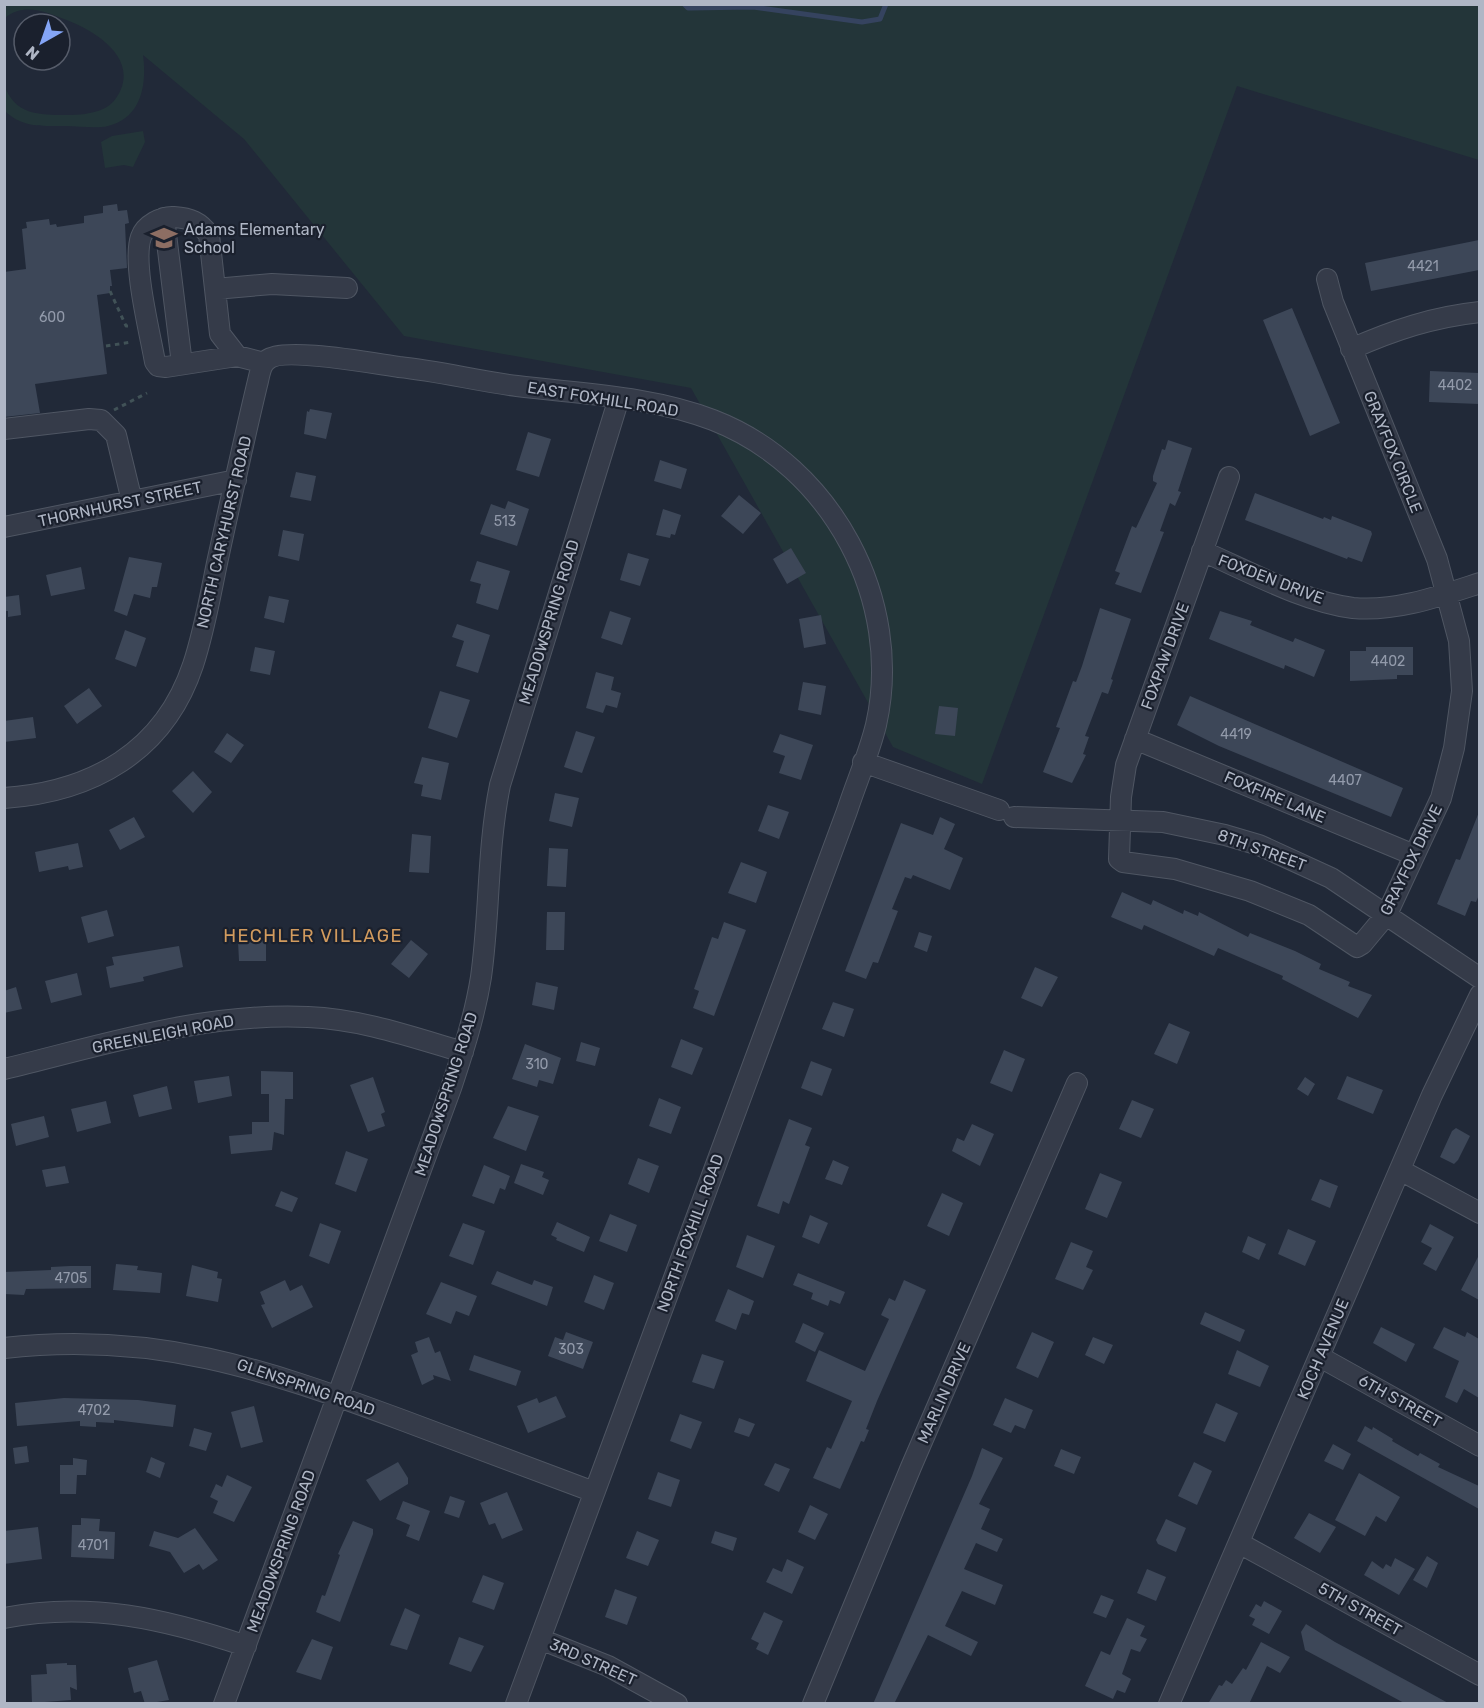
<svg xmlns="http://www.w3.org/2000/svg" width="1484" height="1708" font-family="Rubik,sans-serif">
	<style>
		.green { fill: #233539 }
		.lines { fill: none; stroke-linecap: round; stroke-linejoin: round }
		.stream { stroke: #35435f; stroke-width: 5 }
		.building { fill: #3d4758 }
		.minor-casing { stroke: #4f5663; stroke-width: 22 }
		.path { stroke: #415257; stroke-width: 3; stroke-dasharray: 4.5 4.5; stroke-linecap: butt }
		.minor { stroke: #353b49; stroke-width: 20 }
		.labels { text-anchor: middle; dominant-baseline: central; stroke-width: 4.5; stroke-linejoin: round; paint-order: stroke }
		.number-label { font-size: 14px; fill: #929aaa }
		.poi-label { font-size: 16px; fill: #afb6c5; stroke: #1a202d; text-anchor: start }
		.street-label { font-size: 16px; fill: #afb6c5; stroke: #1a202d }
		.neighbourhood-label { font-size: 18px; letter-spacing: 1.5px; fill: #d29b5e; stroke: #1a202d }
	</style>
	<rect width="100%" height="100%" fill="#212938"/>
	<path class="green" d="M5 5H1479V160L1237 86 982 784 893 747 691 388 404 336 244 139 143 55C147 83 142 118 108 126 96 129 79 126 66 126 43 126 22 128 5 111L4 84C14 115 39 115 67 115 78 115 92 114 103 109 111 106 118 97 121 89 135 54 91 29 64 19 44 11 23 3 5 18Z
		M143 131 145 142 133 167 124 165 105 168 101 142 112 136Z"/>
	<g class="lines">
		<path class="stream" d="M684 4 688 8 753 7 862 22 880 19 886 4"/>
	</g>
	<path class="building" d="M117 204 118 211 127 210 129 223 125 224 127 268 110 270 112 286H110V293L97 295 107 374 35 384 40 413 4 417V272L26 269 22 229 27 228 26 222 49 219 50 225 56 224 57 227 84 223V216L103 213V206Z
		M1479 240V270L1371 291 1365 263Z
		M1292 308 1340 423 1310 436 1263 320Z
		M1430 371 1479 373V404L1429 402Z
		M310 409 332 413 326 439 304 434 307 411 309 412Z
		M528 432 551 439 539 477 516 470Z
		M1168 440 1192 448 1178 491 1181 492 1175 506 1170 503 1160 531 1164 532 1141 593 1115 584 1120 573 1115 571 1132 526 1136 528 1157 483 1153 481V476L1162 449 1165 450Z
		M660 460 687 469 681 489 654 481Z
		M296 472 316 476 311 501 290 497Z
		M1255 493 1323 519 1324 517 1331 520 1332 516 1371 531 1372 534 1362 562 1348 557 1347 559 1245 520Z
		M739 495 761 513 743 534 721 516Z
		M508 501 529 509 517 546 480 534 491 504 505 509Z
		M663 509 681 515 675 535 671 534 670 538 656 535Z
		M283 530 304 534 299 561 278 556Z
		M791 548 806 573 787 584 773 559Z
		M628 553 649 559 640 586 620 580Z
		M129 557 162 563 157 587H152L150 598 134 594 127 616 114 611Z
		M477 561 510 571 498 610 476 603 481 584 470 581Z
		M81 567 85 589 51 596 46 575Z
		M19 595 21 615 8 617V611H4V597Z
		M269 596 289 600 284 623 264 618Z
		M1100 608 1131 619 1111 679 1113 680 1108 694 1102 692 1085 736 1089 737 1083 754 1086 755 1072 783 1043 772 1060 728 1056 727 1073 681 1076 682 1082 666Z
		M610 611 631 618 622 645 601 638Z
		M1220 611 1252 621 1250 625 1293 642 1295 638 1325 650 1314 677 1285 665 1284 669 1209 639Z
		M821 615 826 644 804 648 799 619Z
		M457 624 490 635 478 673 456 666 464 641 452 637Z
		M125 630 146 638 136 667 115 659Z
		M255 647 275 651 270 675 250 671Z
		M1366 647H1413V675H1397V679L1350 681V651H1366Z
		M596 672 614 677 611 690 621 693 617 708 606 705 603 713 586 708Z
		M803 682 826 686 821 715 798 710Z
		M89 688 102 706 77 724 64 706Z
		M440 691 470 700 457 738 428 728Z
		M1190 696 1403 788 1391 817 1219 746 1177 725Z
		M939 706 958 708 955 736 935 734Z
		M33 717 36 738 4 742V721Z
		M576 731 595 737 582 773 564 767Z
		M227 733 244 745 231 763 214 752Z
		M780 734 813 745 801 780 779 773 785 756 773 752Z
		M422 757 449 763 441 800 421 796 423 785 414 783Z
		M193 771 212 792 193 813 172 791Z
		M555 793 579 798 572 827 549 821Z
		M768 805 789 812 779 839 758 831Z
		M1479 812V895L1476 902 1471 901 1465 916 1437 904 1456 859 1460 860Z
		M134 817 145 837 120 850 109 830Z
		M940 817 955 824 944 849 963 858 950 890 913 875 911 879 905 877 892 909 898 911 878 963 873 962 866 979 845 971 901 823 933 835Z
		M412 834 431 836 429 873 409 872Z
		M78 843 83 867 69 870 68 866 39 872 35 852Z
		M549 848 568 849 566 887 547 886Z
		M741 862 767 872 756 903 728 893Z
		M1122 892 1151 905 1153 900 1183 914 1184 910 1198 916 1199 912 1248 937 1250 933 1295 951 1321 964 1319 969 1350 982 1348 986 1372 995 1358 1018 1282 979 1283 976 1218 948 1214 956 1144 925 1142 930 1111 917Z
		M107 910 114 936 88 943 81 917Z
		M547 912H565L564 950H546Z
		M724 922 746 930 714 1016 693 1008 699 991 694 989 712 937 718 939Z
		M919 932 932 936 927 952 914 947Z
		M266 940V961H239L238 941Z
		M411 940 428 954 409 978 391 964Z
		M179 946 183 967 143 977 144 981 110 988 106 967 114 965 112 957Z
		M1035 967 1058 977 1042 1007 1021 998Z
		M77 973 82 995 51 1003 45 981Z
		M536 982 558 987 554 1010 532 1005Z
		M16 987 22 1009 4 1013V991Z
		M833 1002 854 1009 844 1037 822 1029Z
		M1169 1023 1190 1032 1177 1064 1154 1054Z
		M681 1039 703 1048 692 1075 671 1067Z
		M581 1042 600 1048 595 1066 576 1061Z
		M525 1044 561 1058 553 1084 539 1080 537 1087 512 1079Z
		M1004 1050 1025 1059 1012 1092 990 1083Z
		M811 1061 832 1069 822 1096 801 1088Z
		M261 1071 293 1072V1099H285L284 1135 274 1132 272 1150 231 1154 229 1136 252 1134V1122H269V1094H261Z
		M229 1076 232 1096 198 1103 194 1081Z
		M1347 1076 1383 1090 1373 1114 1337 1099Z
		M373 1077 385 1112 381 1114 385 1126 368 1132 350 1085Z
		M1305 1077 1315 1084 1308 1096 1297 1089Z
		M167 1086 172 1109 139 1117 133 1095Z
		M659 1098 681 1107 671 1134 649 1126Z
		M1132 1100 1154 1109 1141 1138 1119 1129Z
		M106 1101 111 1123 77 1132 71 1109Z
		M508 1106 539 1116 526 1151 493 1138Z
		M44 1116 49 1137 16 1146 11 1124Z
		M789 1119 812 1128 805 1145 810 1147 789 1204 783 1201 779 1214 757 1206Z
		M972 1124 994 1134 980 1166 952 1151 957 1138 964 1141Z
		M1456 1128 1470 1136 1458 1160 1454 1164 1440 1157 1452 1131Z
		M346 1151 368 1159 356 1192 335 1184Z
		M638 1158 659 1166 649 1193 628 1184Z
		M833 1160 849 1167 842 1185 825 1179Z
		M521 1164 544 1172 542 1177 549 1180 543 1195 514 1183Z
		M484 1165 510 1176 505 1190 500 1188 494 1204 472 1196Z
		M65 1166 69 1183 46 1187 42 1170Z
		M1100 1173 1122 1182 1107 1218 1085 1209Z
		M1320 1179 1338 1186 1330 1208 1311 1200Z
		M281 1191 298 1198 292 1212 275 1206Z
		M942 1193 963 1203 949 1236 927 1226Z
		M610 1214 637 1225 627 1252 599 1241Z
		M810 1215 828 1223 819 1244 802 1237Z
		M557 1222 590 1237 584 1252 556 1240 557 1238 551 1235Z
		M320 1223 341 1231 329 1264 309 1256Z
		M463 1223 485 1231 473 1265 449 1256Z
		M1430 1224 1454 1237 1436 1271 1423 1264 1432 1248 1421 1242Z
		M1288 1229 1316 1241 1305 1266 1278 1254Z
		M747 1235 775 1246 763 1278 736 1267Z
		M1248 1236 1266 1244 1259 1260 1242 1252Z
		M1071 1242 1093 1251 1086 1267 1093 1270 1083 1290 1055 1279Z
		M1479 1255V1300L1461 1290Z
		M116 1264 138 1266 137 1270 162 1273 160 1293 113 1290Z
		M192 1265 218 1272 217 1278 222 1279 218 1302 186 1296Z
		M70 1266H91V1288L26 1289 24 1295 4 1294V1272L51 1270V1267Z
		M497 1271 532 1285 534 1280 553 1287 547 1306 491 1284Z
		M798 1273 845 1292 840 1304 830 1300 828 1306 811 1299 813 1293 793 1285Z
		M594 1275 614 1283 604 1310 584 1302Z
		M285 1280 290 1291 302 1285 313 1307 272 1328 261 1305 265 1304 260 1292Z
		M904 1280 926 1290 877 1401 866 1429 869 1430 864 1442 861 1441 840 1489 813 1478 827 1447 831 1449 852 1401 806 1381 819 1350 865 1371 889 1319 881 1315 889 1298 895 1301Z
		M441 1282 477 1296 469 1316 456 1311 451 1324 426 1314Z
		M728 1289 754 1301 749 1315 742 1313 736 1330 715 1321Z
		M1205 1312 1245 1330 1240 1342 1200 1324Z
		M803 1323 824 1333 815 1352 795 1342Z
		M1381 1327 1415 1344 1406 1362 1373 1343Z
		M1444 1327 1465 1337 1467 1332 1479 1339V1398L1464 1389 1457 1403 1445 1397 1459 1361 1433 1348Z
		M566 1332 593 1342 583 1369 548 1356 555 1337 563 1340Z
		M1032 1332 1054 1342 1038 1378 1016 1368Z
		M429 1337 435 1353 440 1351 451 1381 433 1375 434 1379 422 1385 411 1355 418 1352 415 1342Z
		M1093 1337 1113 1345 1104 1364 1085 1355Z
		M1237 1350 1269 1366 1260 1387 1228 1374Z
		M702 1354 724 1361 714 1389 692 1382Z
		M474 1355 521 1371 516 1386 469 1370Z
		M556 1396 566 1417 528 1433 517 1406 537 1398 539 1403Z
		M64 1398 138 1400 176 1405 173 1427 114 1420V1423L96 1422V1427L80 1426V1421L17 1426 15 1403Z
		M1005 1398 1033 1410 1025 1429 1015 1425 1011 1433 993 1425Z
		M1216 1403 1238 1413 1225 1442 1203 1433Z
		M254 1406 263 1442 241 1448 231 1412Z
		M680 1414 702 1422 691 1449 670 1441Z
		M739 1418 755 1424 749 1437 734 1432Z
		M1365 1426 1372 1430 1373 1427 1393 1439 1392 1441 1418 1456 1420 1453 1440 1464 1438 1467 1479 1486V1509L1357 1441Z
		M194 1428 212 1433 206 1451 189 1446Z
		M1333 1444 1351 1454 1343 1470 1324 1461Z
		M27 1446 29 1462 15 1464 13 1448Z
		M982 1448 1003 1458 979 1504 990 1509 981 1529 1003 1539 997 1552 976 1543 964 1569 1003 1585 995 1605 962 1591 945 1626 978 1642 971 1656 928 1635 894 1704H873L972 1476Z
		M1061 1449 1081 1457 1074 1474 1054 1466Z
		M151 1457 165 1463 160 1478 146 1472Z
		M73 1458 87 1460 86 1475H77L76 1494H60V1465H73Z
		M398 1462 408 1478V1484L380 1501 366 1480Z
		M1194 1462 1212 1471 1197 1505 1178 1496Z
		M775 1463 790 1469 779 1492 764 1485Z
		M658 1472 680 1480 671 1507 648 1499Z
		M1359 1473 1400 1497 1386 1522 1376 1516 1365 1536 1335 1520Z
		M227 1475 252 1487 234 1522 213 1513 218 1501 210 1497 216 1484 222 1487Z
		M507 1492 523 1530 502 1539 495 1523 489 1525 480 1503Z
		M450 1496 465 1501 459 1518 444 1513Z
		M403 1501 430 1511 419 1541 406 1536 410 1525 396 1519Z
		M810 1505 828 1514 815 1540 798 1532Z
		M1309 1513 1336 1527 1320 1553 1294 1538Z
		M81 1518 100 1519 99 1531 115 1532 114 1559 71 1557 72 1525H81Z
		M1166 1519 1186 1528 1176 1552 1158 1544 1156 1540Z
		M353 1521 373 1529V1534L340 1622 316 1612 322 1595 325 1596 340 1555 338 1554Z
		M38 1527 42 1559 4 1564V1531Z
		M195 1528 218 1560 203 1570 199 1564 184 1573 170 1552 149 1546 154 1531 178 1538Z
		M637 1531 659 1540 648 1566 626 1558Z
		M715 1531 737 1538 733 1551 711 1543Z
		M1427 1556 1438 1563 1427 1588 1413 1580Z
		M1395 1558 1415 1569 1399 1595 1364 1575 1372 1561 1383 1569 1386 1564 1391 1567Z
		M787 1559 804 1567 792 1594 766 1582 773 1568 782 1572Z
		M1147 1569 1166 1577 1156 1601 1137 1593Z
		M483 1575 504 1583 494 1610 472 1602Z
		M615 1589 637 1597 627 1625 605 1617Z
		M1101 1595 1114 1600 1106 1618 1093 1613Z
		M1264 1601 1282 1611 1269 1634 1252 1625 1255 1619 1249 1616 1256 1604 1261 1607Z
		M405 1608 420 1615 407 1650 390 1645Z
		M764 1612 783 1621 768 1655 756 1649 759 1643 751 1639Z
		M1127 1618 1145 1626 1140 1636 1147 1639 1140 1652 1131 1649 1122 1674 1131 1679 1125 1693 1117 1690 1113 1699 1085 1686 1101 1651 1110 1655Z
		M1306 1624 1335 1642 1450 1704H1406L1305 1650 1301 1632Z
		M459 1637 484 1646 471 1672 449 1664Z
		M312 1639 333 1647 321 1680 296 1672Z
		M1261 1642 1290 1657 1280 1673 1267 1666 1249 1704H1208L1219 1685 1222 1686 1226 1680 1232 1684 1243 1668 1246 1670Z
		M157 1660 169 1700 145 1704 141 1691 134 1693 128 1668Z
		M67 1663V1665H76L77 1690 70 1687 71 1700 32 1703 31 1675 47 1674 46 1664Z"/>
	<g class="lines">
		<g class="minor-casing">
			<path id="minor" d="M164 218 182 364
				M215 289 272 284 347 288
				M1351 349C1394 330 1433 317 1480 312
				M237 356 220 334 209 235C200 222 190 218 174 217 162 216 145 225 141 237 132 263 150 333 155 362L158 366 166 367 237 356 264 363
				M4 429 89 419 101 420 116 435 132 501
				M1229 477 1126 765 1121 797 1119 859 1123 862 1175 869 1250 891 1309 915 1357 947 1362 944 1387 914 1441 798 1454 748 1462 691 1459 641 1437 559 1333 302 1327 279
				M4 527 236 480
				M1202 551C1248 571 1304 602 1353 608 1396 612 1440 596 1480 583
				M1135 739 1414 855
				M863 762 999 810
				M4 798C92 792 164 752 193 665 204 632 210 597 217 563 230 503 243 444 257 385 259 378 260 367 265 362 278 345 376 364 399 367 439 371 477 381 517 386 582 394 651 396 713 420 832 466 904 601 876 725 869 754 856 783 847 811L516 1704
				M1014 817 1163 822 1225 835 1259 845 1331 878 1480 978
				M4 1069C104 1045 205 1012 308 1017 361 1019 412 1037 463 1052
				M1400 1170 1480 1213
				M4 1348C155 1331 264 1369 402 1420 466 1444 530 1468 594 1492
				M1320 1357 1480 1446
				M1239 1543 1480 1675
				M4 1618C89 1601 166 1619 246 1646
				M540 1639 608 1666 677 1704
				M224 1704 451 1088C463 1052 475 1015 481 977 490 913 487 849 500 785L619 398
				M813 1704 911 1467 1077 1083
				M1169 1704 1432 1095 1480 995"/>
		</g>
		<path class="path" d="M110 291 126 326H130
			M106 346 132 342
			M114 410 147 393"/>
		<use href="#minor" class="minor"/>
	</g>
	<defs>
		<g id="school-bare" transform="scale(2.07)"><path d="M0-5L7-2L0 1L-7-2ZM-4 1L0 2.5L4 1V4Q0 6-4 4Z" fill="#8d6e63" stroke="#1a202d" stroke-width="2.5" paint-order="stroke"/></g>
	</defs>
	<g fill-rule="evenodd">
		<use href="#school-bare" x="164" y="238"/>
	</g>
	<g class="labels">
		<g class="number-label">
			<text x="1423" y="266">4421</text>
			<text x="52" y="317">600</text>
			<text x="1455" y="385">4402</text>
			<text x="505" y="521">513</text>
			<text x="1388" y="661">4402</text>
			<text x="1236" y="734">4419</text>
			<text x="1345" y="780">4407</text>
			<text x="537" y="1064">310</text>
			<text x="71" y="1278">4705</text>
			<text x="571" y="1349">303</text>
			<text x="94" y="1410">4702</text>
			<text x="93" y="1545">4701</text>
		</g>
		<g class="poi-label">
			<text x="184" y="229">Adams Elementary<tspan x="184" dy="18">School</tspan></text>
		</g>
		<g class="street-label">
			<text transform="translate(603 399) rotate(9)">EAST FOXHILL ROAD</text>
			<text transform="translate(1393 452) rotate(68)">GRAYFOX CIRCLE</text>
			<text transform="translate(120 504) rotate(-12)">THORNHURST STREET</text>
			<text transform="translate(224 532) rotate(-77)">NORTH CARYHURST ROAD</text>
			<text transform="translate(1271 579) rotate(21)">FOXDEN DRIVE</text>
			<text transform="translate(549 622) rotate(-73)">MEADOWSPRING ROAD</text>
			<text transform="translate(1165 656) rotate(-70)">FOXPAW DRIVE</text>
			<text transform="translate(1275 797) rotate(23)">FOXFIRE LANE</text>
			<text transform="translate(1262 850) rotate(20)">8TH STREET</text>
			<text transform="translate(1411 860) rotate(-64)">GRAYFOX DRIVE</text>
			<text transform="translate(163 1034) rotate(-11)">GREENLEIGH ROAD</text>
			<text transform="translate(446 1094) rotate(-72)">MEADOWSPRING ROAD</text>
			<text transform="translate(690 1233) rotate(-70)">NORTH FOXHILL ROAD</text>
			<text transform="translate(1323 1349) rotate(-67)">KOCH AVENUE</text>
			<text transform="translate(306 1387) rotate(19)">GLENSPRING ROAD</text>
			<text transform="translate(944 1393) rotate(-66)">MARLIN DRIVE</text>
			<text transform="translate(1400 1401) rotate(29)">6TH STREET</text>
			<text transform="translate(281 1551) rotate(-70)">MEADOWSPRING ROAD</text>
			<text transform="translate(1360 1609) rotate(29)">5TH STREET</text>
			<text transform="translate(593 1662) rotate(24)">3RD STREET</text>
		</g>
		<g class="neighbourhood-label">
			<text x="313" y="936">HECHLER VILLAGE</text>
		</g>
	</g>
	<rect width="1484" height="1708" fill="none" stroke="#afb6c5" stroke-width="12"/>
	<g transform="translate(42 42) rotate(220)"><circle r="28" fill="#1a202d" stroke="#565c6a" stroke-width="1.5"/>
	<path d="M0-4.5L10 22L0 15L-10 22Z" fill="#84a5f6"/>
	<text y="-9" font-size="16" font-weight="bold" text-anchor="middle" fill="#afb6c5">N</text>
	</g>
</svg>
